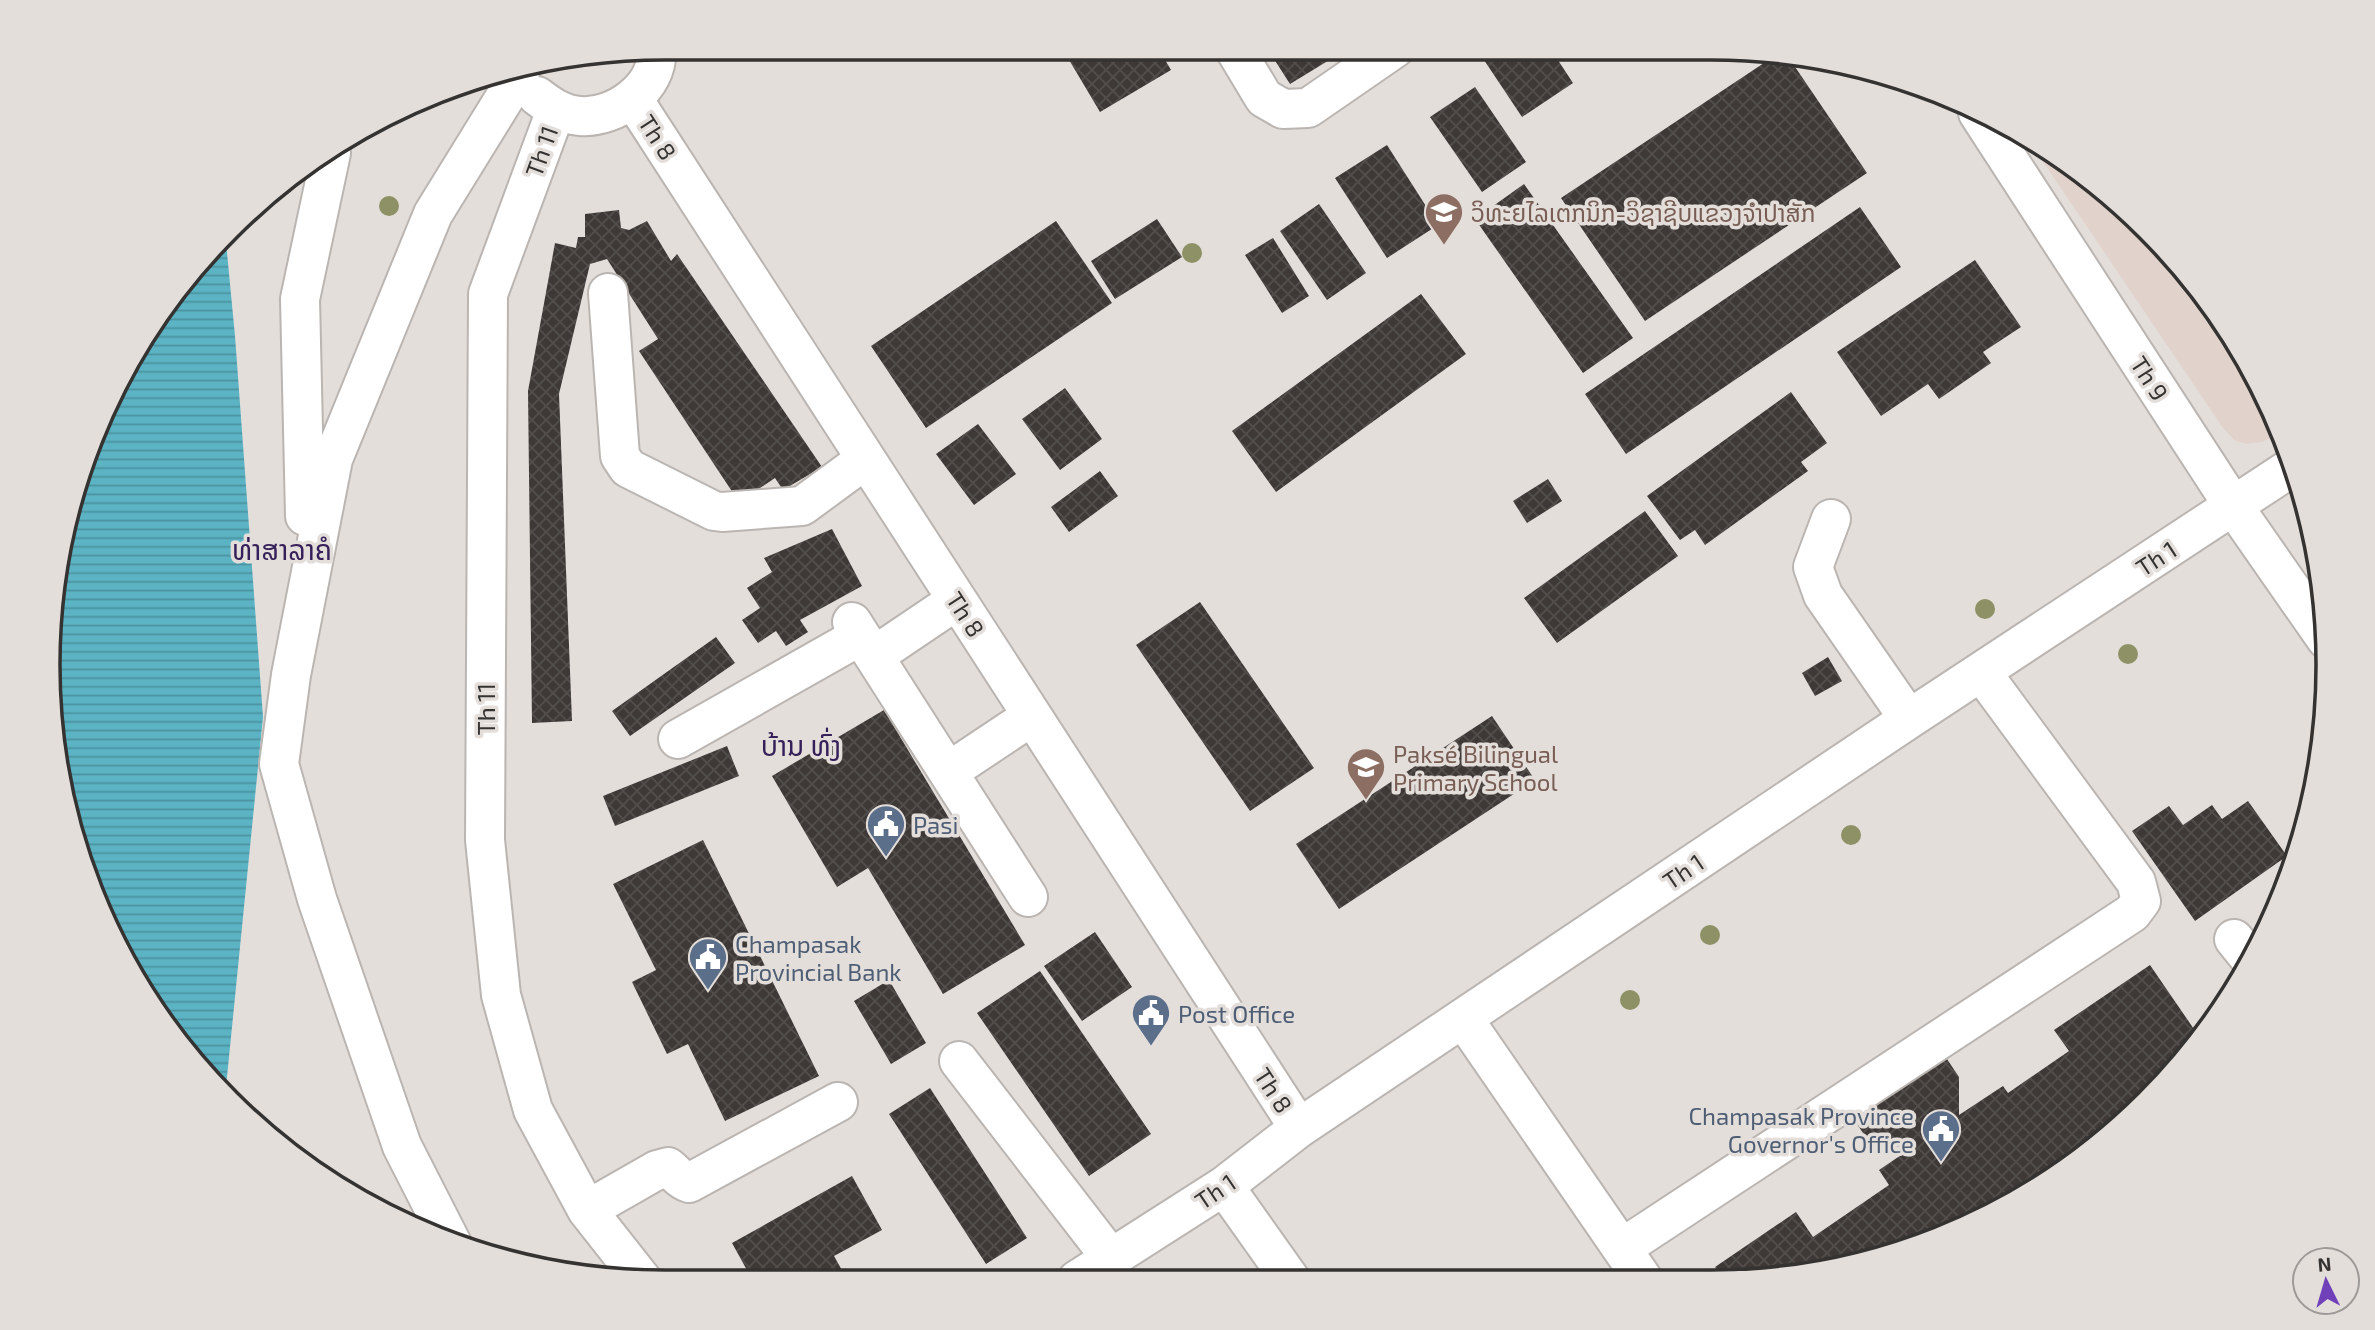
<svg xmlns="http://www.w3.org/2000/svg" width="2375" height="1330" font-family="'Exo 2','Noto Sans Lao',sans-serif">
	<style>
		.built { fill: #e1d3cb }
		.water { fill: url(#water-rules) }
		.building { fill: url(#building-cross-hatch) }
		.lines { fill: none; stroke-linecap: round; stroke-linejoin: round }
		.minor-casing { stroke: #bbb5b1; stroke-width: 42 }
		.minor { stroke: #fff; stroke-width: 38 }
		.tree { fill: #8e9165 }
		.labels { text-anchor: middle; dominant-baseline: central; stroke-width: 7; stroke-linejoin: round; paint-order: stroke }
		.street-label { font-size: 24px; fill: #353331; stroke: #e4dedb }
		.education-label { font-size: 24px; fill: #785e54; stroke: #e4dedb; text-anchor: start }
		.service-label { font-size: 24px; fill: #4e5e75; stroke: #e4dedb; text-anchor: start }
		.quarter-label { font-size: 28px; fill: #36205a; stroke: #e4dedb }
		.rim { fill: none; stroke: #353331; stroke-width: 3.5 }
	</style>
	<defs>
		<pattern id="water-rules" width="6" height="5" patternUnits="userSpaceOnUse" patternTransform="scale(1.75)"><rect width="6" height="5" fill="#5bb3c4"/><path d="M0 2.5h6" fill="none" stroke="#4c92a0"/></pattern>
		<pattern id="building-cross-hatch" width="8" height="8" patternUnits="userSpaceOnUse" patternTransform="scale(1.75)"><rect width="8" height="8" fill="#3e3936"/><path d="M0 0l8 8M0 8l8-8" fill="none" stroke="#524e4b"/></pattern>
	</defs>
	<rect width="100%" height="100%" fill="#e4dedb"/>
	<path class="built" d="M2025 135 2118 201 2200 289 2264 392 2280 433 2262 442 2246 444 2234 440 2223 428Z"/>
	<path class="water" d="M226 242 235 336 263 717 226 1087 227 1094 200 1072 94 901 49 705 68 505 152 321Z"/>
	<path class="building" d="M1062 48H1158L1171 70 1100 112Z
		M1267 48H1349L1290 84Z
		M1476 48H1550L1573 83 1522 117Z
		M1779 53 1787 55 1867 173 1645 321 1561 198Z
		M1475 87 1526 162 1482 192 1430 117Z
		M1387 145 1438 225 1387 258 1335 178Z
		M1524 184 1633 338 1583 373 1475 219Z
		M1319 204 1366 273 1327 300 1280 231Z
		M1860 207 1901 267 1626 454 1585 394Z
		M619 210 621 228 629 230 647 221 671 261 677 254 822 467 783 490 775 478 739 502 639 351 658 339 607 259 590 264 559 394 572 721 532 723 528 391 555 243 576 248 578 237H585V214Z
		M1157 219 1182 257 1115 299 1091 261Z
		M1056 221 1112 303 926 428 871 346Z
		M1273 238 1309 296 1282 313 1245 255Z
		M1975 260 2021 327 1983 352 1991 363 1939 399 1928 384 1881 416 1837 352Z
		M1421 294 1466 354 1276 492 1232 431Z
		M1065 388 1102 439 1060 470 1022 419Z
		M1791 392 1827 443 1801 462 1808 471 1705 545 1695 530 1680 540 1647 496Z
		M978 424 1016 474 974 505 936 454Z
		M1100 471 1118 496 1069 532 1051 507Z
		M1548 479 1562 501 1527 523 1513 501Z
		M1645 511 1678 556 1557 643 1524 598Z
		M832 529 862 586 800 620 808 632 786 646 776 631 758 643 742 620 760 608 747 588 772 572 764 558Z
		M1200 602 1314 768 1250 811 1136 645Z
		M716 637 735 663 630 736 612 711Z
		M1828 657 1842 681 1815 696 1802 673Z
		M884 710 1025 945 943 994 868 868 837 887 772 776Z
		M1492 716 1535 780 1339 909 1296 844Z
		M727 746 739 776 615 826 603 796Z
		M2248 801 2287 856 2195 921 2132 831 2169 806 2183 825 2212 805 2222 819Z
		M703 840 819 1076 725 1121 688 1044 667 1054 632 982 656 970 613 884Z
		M1095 932 1132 987 1082 1021 1044 966Z
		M2150 965 2198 1035 2147 1102 2053 1179 1909 1250 1790 1278H1723L1715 1267 1796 1212 1813 1237 1889 1185 1879 1170 1913 1147 1871 1145 1851 1115 1943 1053 1959 1077V1115L2003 1086 2008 1093 2069 1051 2054 1030Z
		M1040 971 1151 1134 1089 1176 977 1013Z
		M889 980 926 1043 891 1064 854 1001Z
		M930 1088 1027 1238 986 1264 889 1114Z
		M852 1176 882 1230 834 1256 848 1281H753L732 1243Z"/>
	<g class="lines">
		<g class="minor-casing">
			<path id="minor" d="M1234 48 1264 98 1283 109 1308 108 1395 48
				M537 96C550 106 563 115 580 116 615 119 660 87 656 49
				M633 99 1299 1128
				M556 110 488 294 485 840 501 995 533 1110 587 1210 643 1281
				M1978 113 2234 507 2326 639
				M608 293 620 456 628 468 714 511 722 512 802 506 866 459
				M305 516 300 299 331 153
				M1831 519 1813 567 1823 595 1909 719
				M852 622 1028 897
				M874 656 957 600
				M678 739 860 636
				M948 772 1032 716
				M2234 939 2251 960
				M1463 1018 1642 1278
				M959 1061 1111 1258
				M1224 1186 1290 1279
				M587 1210 657 1170 668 1167C676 1173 679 1180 689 1183L838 1102
				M452 1244 402 1146 317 899 279 764 291 675 333 459 433 214 520 73
				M1622 1248 2132 913 2141 901 2136 882 1982 673
				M1077 1280 1224 1186 1299 1128 1909 719 2292 467"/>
		</g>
		<use href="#minor" class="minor"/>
	</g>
	<g class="tree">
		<circle cx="389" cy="206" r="10"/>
		<circle cx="1192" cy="253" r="10"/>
		<circle cx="1985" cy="609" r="10"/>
		<circle cx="2128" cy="654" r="10"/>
		<circle cx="1851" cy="835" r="10"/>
		<circle cx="1710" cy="935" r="10"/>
		<circle cx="1630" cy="1000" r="10"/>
	</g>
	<defs>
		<g id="school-pin" transform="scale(2.0125)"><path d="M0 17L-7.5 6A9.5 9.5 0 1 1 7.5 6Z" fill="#8d6e63" stroke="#e4dedb"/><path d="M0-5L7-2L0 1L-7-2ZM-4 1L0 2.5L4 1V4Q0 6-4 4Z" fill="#fff"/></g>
		<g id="civic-pin" transform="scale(2.0125)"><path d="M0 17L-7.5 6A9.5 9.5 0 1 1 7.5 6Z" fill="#5c6f8a" stroke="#e4dedb"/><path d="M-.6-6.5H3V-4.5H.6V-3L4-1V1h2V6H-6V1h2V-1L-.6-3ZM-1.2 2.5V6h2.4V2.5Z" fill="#fff"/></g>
	</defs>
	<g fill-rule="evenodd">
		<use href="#school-pin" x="1444" y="212"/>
		<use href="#school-pin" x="1366" y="767"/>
		<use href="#civic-pin" x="886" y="824"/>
		<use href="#civic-pin" x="708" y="957"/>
		<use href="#civic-pin" x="1151" y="1013"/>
		<use href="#civic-pin" x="1941" y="1129"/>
	</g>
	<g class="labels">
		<g class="street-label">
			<text transform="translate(658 137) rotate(57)">Th 8</text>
			<text transform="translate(541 151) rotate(-70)">Th 11</text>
			<text transform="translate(2150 378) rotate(57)">Th 9</text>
			<text transform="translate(2156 558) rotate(-33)">Th 1</text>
			<text transform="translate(966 614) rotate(57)">Th 8</text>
			<text transform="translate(485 709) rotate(-90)">Th 11</text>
			<text transform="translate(1683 871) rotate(-34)">Th 1</text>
			<text transform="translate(1274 1090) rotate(57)">Th 8</text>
			<text transform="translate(1215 1191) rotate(-34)">Th 1</text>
		</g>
		<g class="education-label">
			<text x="1471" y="212">ວິທະຍໄລເຕກນິກ-ວິຊາຊີບແຂວງຈໍາປາສັກ</text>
			<text x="1393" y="753">Paksé Bilingual<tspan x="1393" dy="28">Primary School</tspan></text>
		</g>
		<g class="service-label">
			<text x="913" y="824">Pasi</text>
			<text x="735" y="943">Champasak<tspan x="735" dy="28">Provincial Bank</tspan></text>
			<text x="1178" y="1013">Post Office</text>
			<text x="1914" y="1115" text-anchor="end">Champasak Province<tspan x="1914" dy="28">Governor's Office</tspan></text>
		</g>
		<g class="quarter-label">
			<text x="282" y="549">ທ່າສາລາຄໍ</text>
			<text x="801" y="745">ບ້ານ ທົ່ງ</text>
		</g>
	</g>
	<path d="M0 0H2375V1330H0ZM665 60H1711A605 605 0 0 1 2316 665V665A605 605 0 0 1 1711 1270H665A605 605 0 0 1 60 665V665A605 605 0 0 1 665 60Z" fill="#e4dedb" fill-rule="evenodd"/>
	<path class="rim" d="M665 60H1711A605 605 0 0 1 2316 665V665A605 605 0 0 1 1711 1270H665A605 605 0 0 1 60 665V665A605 605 0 0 1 665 60Z"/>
	<g transform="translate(2326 1281) rotate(355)"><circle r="33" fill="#e4dedb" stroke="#9e9a97" stroke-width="2"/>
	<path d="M0-5L12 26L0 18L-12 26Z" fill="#7141b9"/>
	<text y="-10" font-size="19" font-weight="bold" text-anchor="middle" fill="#353331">N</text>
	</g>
</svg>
